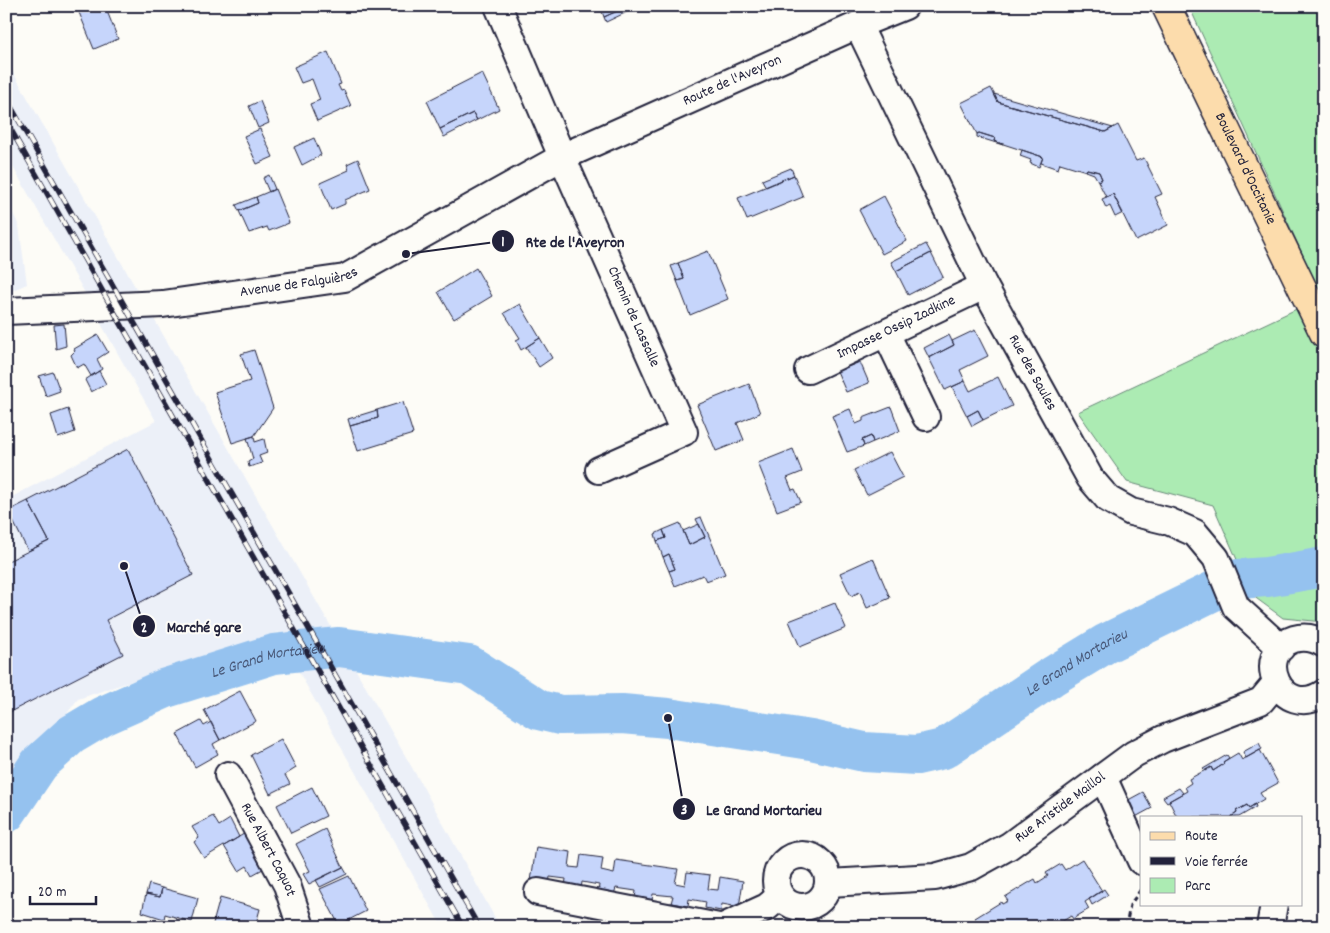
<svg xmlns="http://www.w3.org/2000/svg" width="1330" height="933" font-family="Dekko,sans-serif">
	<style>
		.built { fill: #ecf0f8 }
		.green { fill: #acebb3; stroke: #678677 }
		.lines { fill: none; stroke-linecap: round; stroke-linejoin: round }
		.river { stroke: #95c2ef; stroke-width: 40 }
		.building { fill: #c6d5fb; stroke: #22223b }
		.minor-casing { stroke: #22223b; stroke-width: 30 }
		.major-casing { stroke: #22223b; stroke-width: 31 }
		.path { stroke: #22223b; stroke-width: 3; stroke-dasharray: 5 4; stroke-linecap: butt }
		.minor { stroke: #fdfcf7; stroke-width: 26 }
		.major { stroke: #fcdcac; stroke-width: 28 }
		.rail-casing { stroke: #22223b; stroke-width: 5.5 }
		.rail { stroke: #fdfcf7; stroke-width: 4; stroke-dasharray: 11; stroke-linecap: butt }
		.labels { text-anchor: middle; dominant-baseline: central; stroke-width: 4; stroke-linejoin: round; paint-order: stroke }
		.street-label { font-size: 15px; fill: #22223b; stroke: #fdfcf7 }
		.water-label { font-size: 16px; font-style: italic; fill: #4a5a7a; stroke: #fdfcf7 }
		.leader { fill: none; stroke: #22223b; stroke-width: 2 }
		.callout-dot { fill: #22223b; stroke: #fdfcf7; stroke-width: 2 }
		.mark-label { font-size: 15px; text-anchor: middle; font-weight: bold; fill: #fff }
		.callout-label { font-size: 16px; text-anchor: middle; font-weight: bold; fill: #22223b; stroke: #fdfcf7; stroke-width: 4; stroke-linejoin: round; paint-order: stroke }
	</style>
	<rect width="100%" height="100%" fill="#fdfcf7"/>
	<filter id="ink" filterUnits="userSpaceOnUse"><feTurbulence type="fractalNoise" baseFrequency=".02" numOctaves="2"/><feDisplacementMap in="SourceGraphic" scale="10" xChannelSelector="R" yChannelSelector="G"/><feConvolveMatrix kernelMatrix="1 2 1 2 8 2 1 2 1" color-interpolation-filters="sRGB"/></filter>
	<g filter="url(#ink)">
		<path class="built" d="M6 60 137 290 85 293 6 155Z
			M6 198 19 226 27 284 6 293Z
			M154 319 418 778 500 927H442L295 665 279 632 78 699 6 794V500L156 421 100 322Z"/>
		<path class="green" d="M1189 6H1324V622L1283 618 1253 596 1213 505 1127 482 1078 412 1322 297Z"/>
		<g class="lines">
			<path class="river" id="s1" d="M6 813 39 764 71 735 103 716 166 688 274 654 339 647 469 665 539 710 560 715 622 714 668 718 811 740 864 752 917 755 943 749 1051 677 1105 644 1238 579 1267 577 1324 567"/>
		</g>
		<path class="building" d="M84 6H105L118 39 94 49 78 10Z
			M600 6H640L629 11 626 7 604 17Z
			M626 7 629 11 606 22 604 17Z
			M328 52 341 84 338 85 341 91 344 90 351 106 317 121 310 104 320 100 312 79 301 83 294 67Z
			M482 73 499 109 477 120 473 113 440 129 427 101Z
			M991 88 998 102 1105 132 1118 125 1136 161 1144 158 1162 194 1155 197 1168 225 1136 241 1113 194 1106 197 1098 181 1102 179 1099 172 1087 169 1086 171 1060 163 1058 169 1041 163 1043 157 994 141 995 138 979 133 977 134 961 103Z
			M994 94 1113 128 1105 132 998 102Z
			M260 101 269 123 258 128 249 106Z
			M473 113 477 120 444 137 440 129Z
			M260 129 273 157 257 164 244 136Z
			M979 133 995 138 994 141 1003 145 977 137V134Z
			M314 138 321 155 302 165 294 147Z
			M1022 150 1043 157 1039 167 1030 163 1031 160 1020 156Z
			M358 159 370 189 345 200V204L331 210 320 183 349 170 347 164Z
			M791 168 794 175 766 187 762 180Z
			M1087 169 1099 172 1102 179 1098 181 1094 174 1086 171Z
			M269 175 275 189 269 192 263 178Z
			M794 175 803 197 747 220 738 198Z
			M275 189 289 223 269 231 267 227 249 233 239 211 258 203 256 197Z
			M1113 194 1123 213 1115 217 1110 206 1106 208 1102 199Z
			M884 196 907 241 882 254 859 210Z
			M256 197 258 203 239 211 236 205Z
			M926 244 931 253 896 271 891 262Z
			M708 251 728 299 690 315 677 281 684 279 678 263Z
			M931 253 943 277 908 295 896 271Z
			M678 263 684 279 677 281 671 266Z
			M476 268 492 296 454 319 438 292Z
			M520 304 540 338 521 350 516 340 520 338 504 313Z
			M64 324 66 346 56 349 54 325Z
			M975 330 988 356 960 370 965 381 945 390 929 358 954 345 952 341Z
			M98 335 108 352 97 359 102 369 91 376 84 364 77 368 71 355 75 351 74 349Z
			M949 335 954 345 929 358 924 348Z
			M540 338 552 358 539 367 526 347Z
			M254 350 273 408 254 436 232 443 215 392 250 381 241 354Z
			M860 362 869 383 846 392 837 371Z
			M99 371 106 384 91 392 85 380Z
			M53 372 60 391 46 396 39 376Z
			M998 377 1012 406 983 420 978 410 967 416 952 387 965 381 970 391Z
			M749 384 760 413 737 423 744 440 716 451 697 405Z
			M403 402 413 434 358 451 350 426 378 418 377 410Z
			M891 407 900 431 873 442 871 436 862 440 864 446 847 452 832 416 850 409 856 424 863 421V418Z
			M68 409 75 432 58 438 51 415Z
			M377 410 378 418 350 426 348 419Z
			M978 410 983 420 972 426 967 416Z
			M254 436 255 442 264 439 267 453 259 456 262 463 249 467 248 462 253 459 247 438Z
			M871 436 873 442 864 446 862 440Z
			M128 449 193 575 106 620 123 654 6 714V562L49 541 28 501Z
			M793 449 802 472 787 478 792 490 795 489 801 502 777 511 758 463Z
			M890 452 903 477 867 495 854 470Z
			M28 501 49 541 28 551 8 511Z
			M701 517 725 574 706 581 703 575 675 586 669 571 675 569 669 554 663 557 657 541 666 538 663 530 680 523 689 545 705 537 696 519Z
			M699 524 705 537 689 545 683 531Z
			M663 530 666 538 657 541 655 534Z
			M669 554 675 569 669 571 663 557Z
			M873 558 890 598 867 608 860 592 851 596 840 573Z
			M835 603 846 628 800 647 789 621Z
			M240 691 256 721 220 740 204 710Z
			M201 721 204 726 211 722 220 740 213 744 218 754 195 767 177 734Z
			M281 739 296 768 285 775 290 784 270 794 251 755Z
			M1259 743 1262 749 1246 758 1243 752Z
			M1260 750 1278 783 1260 793 1264 799 1249 808 1247 805 1236 811 1237 813 1231 817H1177L1169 801 1187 791 1185 787 1191 783 1189 779 1211 767 1213 771 1224 764 1223 762 1238 753 1242 760Z
			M1227 755 1229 758 1223 762 1224 764 1213 771 1211 767 1205 771 1203 769Z
			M312 787 326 816 291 833 277 805Z
			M1179 788 1183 793 1167 802 1163 797Z
			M1143 792 1152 808 1128 821 1119 805Z
			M1255 804 1256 807 1239 817H1231L1237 813 1236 811 1247 805 1249 808Z
			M213 816 219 826 230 819 239 837 204 858 194 842 199 838 192 827Z
			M325 829 343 867 309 884 303 874 310 871 296 844Z
			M247 832 270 865 252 875 247 866 239 871 224 846Z
			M536 847 571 852 569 867 579 868 581 855 603 858 601 871 614 874 616 860 678 869 675 883 685 885 687 872 710 875 708 889 718 890 720 877 743 881 739 907 722 904 721 911 705 908 706 902 689 899 688 906 671 903 673 896 653 894 652 900 635 898 636 891 616 888 614 894 598 892 599 885 582 882 581 889 565 886 566 879 550 877 549 884 531 881Z
			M1082 859 1102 891 1085 902 1089 909 1079 915 1073 919 1071 916 1058 924 1059 926 1058 927H974L979 924 975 918 1001 902 1002 904 1008 901 1005 897 1035 879 1037 883 1048 876 1046 873 1061 864 1065 870Z
			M343 867 347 874 320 887 316 880Z
			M349 876 366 911 339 925 320 889Z
			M149 884 162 888 160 897 146 894Z
			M162 888 198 898 192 922 165 914 164 919 142 912 146 894 160 897Z
			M1104 889 1108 895 1092 905 1089 899Z
			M220 898 260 909 255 927H212Z"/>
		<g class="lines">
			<g class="minor-casing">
				<g id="minor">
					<path id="s2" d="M498 6 566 166 684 432 599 470"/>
					<path id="s3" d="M858 25 984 286 1090 478 1108 499 1131 512 1168 521 1195 533 1216 558 1236 607 1281 648"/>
					<path id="s4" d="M6 311 163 304 345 278 562 157 858 25 905 6"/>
					<path d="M886 333 926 417"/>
					<path id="s5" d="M808 370 984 286"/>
					<path d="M1324 644C1315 638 1305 636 1294 639 1251 653 1281 722 1324 693"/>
					<path id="s6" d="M228 775 287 885 301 927"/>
					<path d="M1103 777 1141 861"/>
					<circle cx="802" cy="881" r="26"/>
					<path id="s7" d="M829 883 935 877 971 867 1009 846 1134 754 1163 739 1261 701 1276 683"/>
					<path d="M538 892 719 927"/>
					<path d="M723 927 767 907 780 896"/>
					<path d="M1270 927 1274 904"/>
				</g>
			</g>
			<g class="major-casing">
				<g id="major">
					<path id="s8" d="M1166 6 1324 333"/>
				</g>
			</g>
			<path class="path" d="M1126 927 1130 905 1141 889"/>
			<use href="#minor" class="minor"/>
			<use href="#major" class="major"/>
			<g class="rail-casing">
				<path id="rail" d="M6 98 479 927
					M6 121 463 927"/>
			</g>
			<use href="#rail" class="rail"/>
		</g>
	</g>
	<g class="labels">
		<g class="street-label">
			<text stroke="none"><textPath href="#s4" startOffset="776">Route de l'Aveyron</textPath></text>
			<text stroke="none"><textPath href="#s8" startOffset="181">Boulevard d'Occitanie</textPath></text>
			<text stroke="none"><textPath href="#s4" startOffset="295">Avenue de Falguières</textPath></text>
			<text stroke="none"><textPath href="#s2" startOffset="339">Chemin de Lassalle</textPath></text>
			<text stroke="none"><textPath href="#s5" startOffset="98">Impasse Ossip Zadkine</textPath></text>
			<text stroke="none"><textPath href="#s3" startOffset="389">Rue des Saules</textPath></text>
			<text stroke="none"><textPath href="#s7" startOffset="251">Rue Aristide Maillol</textPath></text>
			<text stroke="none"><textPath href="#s6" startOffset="85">Rue Albert Caquot</textPath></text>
		</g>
		<g class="water-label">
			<text stroke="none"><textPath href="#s1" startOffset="314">Le Grand Mortarieu</textPath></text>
			<text stroke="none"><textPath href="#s1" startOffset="1169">Le Grand Mortarieu</textPath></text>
		</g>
	</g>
	<path class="leader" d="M406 254L503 241M124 566L144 626M668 718L684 809"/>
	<g class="callout-dot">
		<circle cx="406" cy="254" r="5"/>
		<circle cx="124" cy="566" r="5"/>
		<circle cx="668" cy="718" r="5"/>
		<circle cx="503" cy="241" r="12"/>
		<circle cx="144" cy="626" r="12"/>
		<circle cx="684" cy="809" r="12"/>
	</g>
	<g class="mark-label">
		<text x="503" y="246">1</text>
		<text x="144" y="632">2</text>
		<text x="684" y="814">3</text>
	</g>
	<g class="callout-label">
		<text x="575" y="247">Rte de l'Aveyron</text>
		<text x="204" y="632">Marché gare</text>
		<text x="764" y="815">Le Grand Mortarieu</text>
	</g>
	<rect width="1330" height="933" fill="none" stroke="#fdfcf7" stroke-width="25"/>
	<rect x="12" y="12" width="1305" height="908" fill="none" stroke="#22223b" stroke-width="2" filter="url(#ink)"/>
	<rect x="1140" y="816" width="162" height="90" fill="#fdfcf7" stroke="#a5a5ac"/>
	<rect x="1150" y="832" width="25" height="8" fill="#fcdcac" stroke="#a5a5ac"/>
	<text x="1185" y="840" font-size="15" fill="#22223b">Route</text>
	<rect x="1150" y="857" width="25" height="8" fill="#22223b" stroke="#a5a5ac"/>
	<text x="1185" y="866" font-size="15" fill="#22223b">Voie ferrée</text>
	<rect x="1150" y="878" width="25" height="15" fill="#acebb3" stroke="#a5a5ac"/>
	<text x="1185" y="890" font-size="15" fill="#22223b">Parc</text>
	<path d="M30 896v8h66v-8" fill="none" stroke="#22223b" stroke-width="2.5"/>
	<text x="38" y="896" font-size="15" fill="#22223b" stroke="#fdfcf7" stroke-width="4" paint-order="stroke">20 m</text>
</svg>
